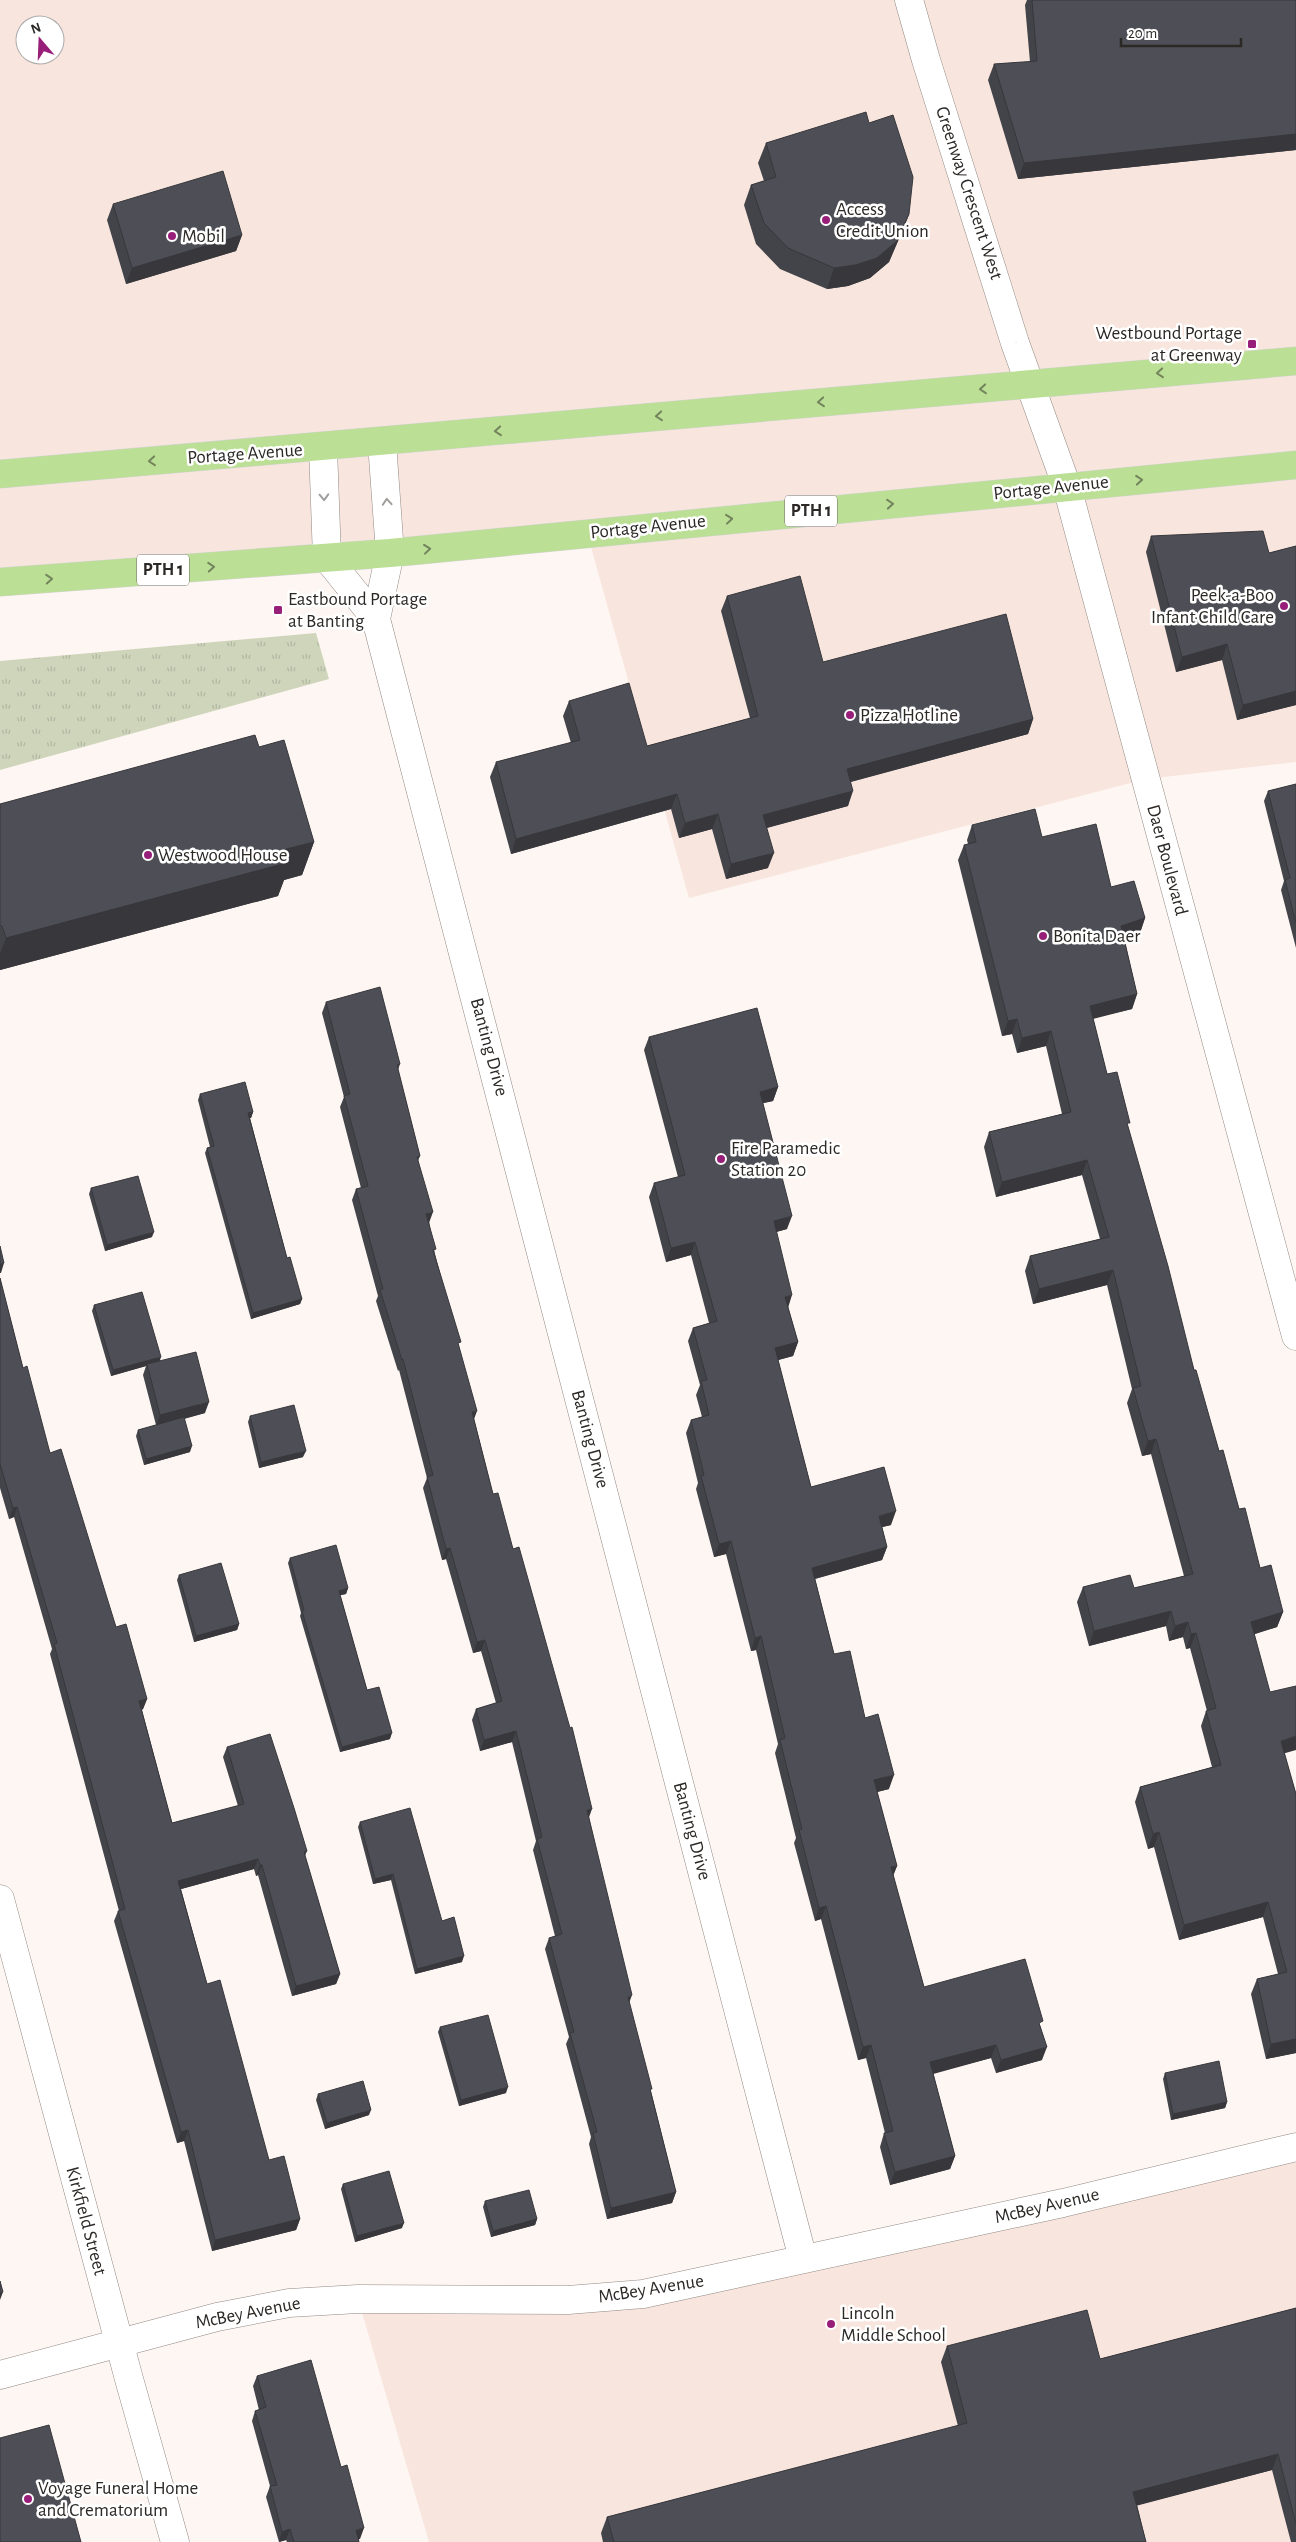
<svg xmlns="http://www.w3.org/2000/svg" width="1296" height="2542" font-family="'Alegreya Sans',sans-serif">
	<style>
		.built { fill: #f8e6de; fill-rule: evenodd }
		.grass { fill: url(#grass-tufts) }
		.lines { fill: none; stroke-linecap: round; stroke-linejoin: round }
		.street-casing { stroke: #928984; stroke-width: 29 }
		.highway-casing { stroke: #d5d4d4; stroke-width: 29 }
		.street { stroke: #fff; stroke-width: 28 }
		.highway { stroke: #bbdf94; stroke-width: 28 }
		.wall { fill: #43444a }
		.shaded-wall { fill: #37373c }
		.building { fill: #4e4f56; stroke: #37373c }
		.oneway { stroke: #73845d }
		.oneway2 { stroke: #a09e9d }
		.poi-dot { fill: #971e79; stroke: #fff; stroke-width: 2 }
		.labels { text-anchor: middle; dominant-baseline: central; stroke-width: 5; stroke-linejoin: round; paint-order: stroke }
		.shield { fill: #fff; stroke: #6b6867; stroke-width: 1 }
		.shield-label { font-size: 18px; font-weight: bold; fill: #2b2826 }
		.street-label { font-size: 19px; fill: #2b2826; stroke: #fff }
		.poi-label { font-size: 19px; fill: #2b2826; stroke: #fff; text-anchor: start }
	</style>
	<defs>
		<pattern id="grass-tufts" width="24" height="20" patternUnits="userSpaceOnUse" patternTransform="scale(1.25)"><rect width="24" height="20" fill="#cfd5bb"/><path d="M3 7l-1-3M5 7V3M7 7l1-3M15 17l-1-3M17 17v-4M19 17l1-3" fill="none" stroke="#b2b7a1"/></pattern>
	</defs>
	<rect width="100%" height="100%" fill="#fef6f2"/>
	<path class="built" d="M0 0H1296V762L1146 779 689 898 587 533 0 582ZM25 25H55V55H25Z
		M1296 2147V2542H429L358 2299 568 2300Z"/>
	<path class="grass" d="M316 633 329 679 0 770V661Z"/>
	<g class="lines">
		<g class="street-casing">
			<path id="street" d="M909 0 926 60 1015 343 1067 487 1296 1336
				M323 448 327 558 376 619 803 2259
				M376 619 390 553 382 443
				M0 1899 129 2379 175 2542
				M0 2375 217 2317 289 2303 358 2299 568 2300 643 2294 1063 2203 1296 2147"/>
		</g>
		<g class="highway-casing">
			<path id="highway" d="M0 474C432 439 864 400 1296 361
				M0 582 390 553 1296 465"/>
		</g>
		<use href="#street" class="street"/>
		<use href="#highway" class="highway"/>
	</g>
	<path class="wall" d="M1027 0H1296V150L1018 179 988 80 994 64 1030 62 1025 5Z
		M869 123 909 214 901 234 889 262 870 278 848 286 827 289 780 269 756 244 744 205 751 185 764 181 758 163 766 143Z
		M113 204 242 235 236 251 126 284 107 220Z
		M1151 536 1269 553 1296 546V705L1237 720 1222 660 1176 672 1146 552Z
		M727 596 823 662 1033 719 1028 734 851 782 848 806 767 828 768 868 726 879 712 829 679 838 671 809 511 854 490 777 496 762 571 743 563 716 569 701 647 746 750 718 721 611Z
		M259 747 314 842 302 875 284 880 278 896 0 970V804Z
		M1296 784V948L1281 890 1284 881 1264 801 1268 791Z
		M972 825 1042 837 1111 887 1145 918 1140 933 1124 938 1137 994 1132 1009 1093 1018 1107 1074 1128 1127 1194 1370 1219 1451 1260 1568 1283 1612 1277 1627 1254 1634 1284 1753 1296 1794V2053L1266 2059 1251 1994 1257 1979 1278 1974 1263 1917 1179 1940 1154 1847 1148 1849 1135 1802 1140 1787 1212 1767 1201 1726 1206 1711H1207L1190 1648 1186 1649 1183 1637 1169 1641 1166 1626 1089 1646 1077 1602 1083 1587 1134 1588 1184 1576 1151 1454 1142 1456 1127 1403 1132 1389 1107 1285 1033 1304 1025 1271 1030 1256 1100 1239 1082 1175 996 1197 984 1147 989 1132 1062 1114 1046 1046 1017 1053 1012 1034 1002 1036 958 860 964 845 968 844 967 840Z
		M326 1002 400 1064 398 1070 420 1156 418 1161 435 1254 459 1347 474 1419 493 1494 513 1549 589 1818 629 2003 676 2192 672 2203 607 2219 589 2144 591 2137 566 2044 569 2037 545 1949 549 1938 555 1936 533 1850 536 1841 512 1742 480 1751 472 1720 476 1709 496 1703 481 1651 473 1653 446 1559 442 1560 423 1488 427 1478 399 1370 398 1371 376 1301 378 1296 352 1200 356 1189 361 1188 340 1107 344 1097 322 1013Z
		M649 1037 778 1087 773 1101 762 1103 787 1229 776 1232 788 1307 798 1342 793 1356 778 1360 811 1487 891 1525 882 1527 887 1547 882 1560 815 1579 834 1654 865 1718 889 1789 877 1792 897 1866 893 1875 924 1987 1041 2027 1042 2060 996 2073 991 2058 933 2073 955 2156 950 2169 890 2185 880 2147 884 2133H885L866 2058 858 2060 821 1919 815 1921 794 1843 796 1838 775 1753 778 1744 756 1650 751 1651 726 1554 714 1557 696 1489 698 1483 686 1433 691 1420 702 1417 696 1395 700 1385 688 1341 693 1328 709 1323 691 1255 666 1262 649 1197 654 1183 678 1177 644 1050Z
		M200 1094 253 1112 251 1118H250L287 1258 302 1299 300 1304 251 1319 205 1153 207 1148 210 1147 198 1100Z
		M91 1188 152 1237 105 1251 89 1194Z
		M0 1278 23 1368 50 1453 116 1627 147 1699 143 1709 142 1710 172 1823 238 1806 223 1757 227 1747 307 1851 305 1856 340 1974 336 1984 292 1996 258 1875 256 1876 254 1869 181 1889 207 1984 269 2160 300 2219 296 2230 212 2251 184 2141 177 2143 114 1921 118 1911H119L50 1654 52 1649 14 1517 9 1519 0 1488Z
		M94 1305 160 1361 205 1413 184 1419 190 1452 144 1465 136 1436 138 1430 156 1425 143 1375 146 1366 111 1376 92 1311Z
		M250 1416 303 1457 259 1468 248 1422Z
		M290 1558 348 1588 346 1594 340 1595 367 1690 390 1739 340 1752 300 1616 301 1613 288 1563Z
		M179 1575 239 1624 237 1630 194 1642 177 1580Z
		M360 1822 442 1921 462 1962 415 1974 391 1880 373 1884 358 1827Z
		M440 2027 506 2093 459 2106 438 2032Z
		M1165 2073 1227 2102 1225 2108 1171 2120 1163 2079Z
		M318 2094 369 2115 325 2129 316 2100Z
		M343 2184 402 2228 355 2242 341 2189Z
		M485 2201 537 2219 535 2225 491 2237 483 2207Z
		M1296 2308V2542H1291L1272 2470 1137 2505 1146 2542H603L601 2533 607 2517 958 2426 941 2362 947 2346 1100 2359Z
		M257 2376 360 2539H358L359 2542H287L286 2540 279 2542 266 2497 270 2486 252 2421 255 2411 259 2410 253 2386Z"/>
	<path class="shaded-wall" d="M1296 134V150L1018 179 1024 163Z
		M909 214 901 234 889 262 870 278 848 286 827 289 834 268Z
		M242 235 236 251 126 284 132 268Z
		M1227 644 1222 660 1176 672 1182 657Z
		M1296 691V705L1237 720 1243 705Z
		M1033 719 1028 734 842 784 847 769Z
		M853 791 848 806 758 830 763 815Z
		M677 794 671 809 511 854 516 839Z
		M718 814 712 829 679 838 685 823Z
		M314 842 302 875 284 880 278 896 0 970V954L6 938 286 849Z
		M774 853 768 868 726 879 731 864Z
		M1145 918 1140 933 1115 941 1121 926Z
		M1137 994 1132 1009 1085 1021 1090 1006Z
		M1017 1019 1012 1034 1002 1036 1008 1021Z
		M1051 1031 1046 1046 1017 1053 1022 1038Z
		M778 1087 773 1101 755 1105 760 1092Z
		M253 1112 251 1118 246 1119 248 1113Z
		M1087 1160 1082 1175 996 1197 1002 1182Z
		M433 1212 429 1223 426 1214Z
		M792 1216 787 1229 769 1234 774 1221Z
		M154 1232 152 1237 105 1251 107 1245Z
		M695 1242 691 1255 666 1262 671 1248Z
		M4 1263 1 1273H0V1264Z
		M1113 1270 1107 1285 1033 1304 1039 1289Z
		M792 1295 788 1308 785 1297Z
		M302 1299 300 1304 251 1319 253 1313Z
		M798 1342 793 1356 771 1362 775 1348Z
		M161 1357 159 1363 147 1364 146 1366 111 1376 113 1370Z
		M209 1402 205 1413 156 1426 160 1415Z
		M477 1411 473 1422 472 1412Z
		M1156 1439 1151 1454 1142 1456 1148 1441Z
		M192 1446 190 1452 144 1465 146 1459Z
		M306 1451 303 1457 259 1468 261 1462Z
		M17 1507 14 1517 9 1519 13 1508Z
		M896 1511 891 1525 874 1529 879 1516Z
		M731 1541 726 1554 714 1557 719 1544Z
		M887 1547 882 1560 807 1581 812 1568Z
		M450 1548 446 1559 442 1560 446 1549Z
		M348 1588 346 1594 337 1596 339 1591Z
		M1171 1611 1166 1626 1089 1646 1094 1631Z
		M1283 1612 1277 1627 1246 1637 1251 1622Z
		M1188 1622 1183 1637 1169 1641 1175 1626Z
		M239 1624 237 1630 194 1642 196 1636Z
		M1196 1633 1190 1648 1186 1649 1191 1634Z
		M761 1636 756 1650 751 1651 755 1638Z
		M485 1640 481 1651 473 1653 477 1642Z
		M147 1699 143 1709 135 1711 139 1701Z
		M516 1731 512 1742 480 1751 484 1740Z
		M392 1733 390 1739 340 1752 342 1747Z
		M1296 1736V1750L1275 1756 1281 1741Z
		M894 1775 889 1789 869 1794 874 1780Z
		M592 1809 588 1820 587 1810Z
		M1159 1832 1154 1847 1148 1849 1153 1834Z
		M258 1859 254 1869 174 1891 178 1881Z
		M260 1865H262L258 1875 256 1876Z
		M897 1866 892 1879 891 1867Z
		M393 1874 391 1880 373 1884 375 1879Z
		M1268 1902 1263 1917 1179 1940 1184 1925Z
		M826 1906 821 1919 815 1921 819 1908Z
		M464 1956 462 1962 415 1974 417 1969Z
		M340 1974 336 1984 292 1996 296 1986Z
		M632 1995 628 2006V1997Z
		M1296 2039V2053L1266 2059 1271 2044Z
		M871 2045 866 2058 858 2060 863 2047Z
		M996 2045 991 2058 926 2076 930 2062Z
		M1047 2047 1042 2060 996 2073 1001 2060Z
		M508 2087 506 2093 459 2106 461 2100Z
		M1227 2102 1225 2108 1171 2120 1173 2114Z
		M371 2110 369 2115 325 2129 327 2123Z
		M188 2130 184 2141 177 2143 181 2132Z
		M955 2156 950 2169 890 2185 895 2172Z
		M676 2192 672 2203 607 2219 611 2208Z
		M300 2219 296 2230 212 2251 215 2240Z
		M537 2219 535 2225 491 2237 493 2231Z
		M404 2223 402 2228 355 2242 357 2236Z
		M3 2292 0 2300V2293Z
		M1278 2454 1272 2470 1128 2508 1133 2492Z
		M364 2528 360 2539 352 2541 356 2530Z
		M290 2529 286 2540 279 2542 282 2532Z"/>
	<path class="building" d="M1032 0H1296V134L1024 163 994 64 1037 61Z
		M866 112 869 123 893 115 913 177 909 214 897 241 877 258 855 265 834 268 788 248 764 223 751 185 776 177 766 143Z
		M223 171 242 235 132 268 113 204Z
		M1263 531 1269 553 1296 546V691L1243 705 1227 644 1182 657 1151 536Z
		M800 576 823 662 1006 614 1033 719 847 769 853 791 763 815 774 853 731 864 718 814 685 823 677 794 516 839 496 762 580 740 569 701 629 683 647 746 758 716 727 596Z
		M255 735 259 747 284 740 314 842 286 849 290 862 6 938 2 926H0V804Z
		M1296 784V923L1285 880 1290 878 1268 791Z
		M1035 809 1042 837 1096 824 1111 887 1134 881 1145 918 1121 926 1137 994 1090 1006 1107 1074 1117 1072 1130 1123H1127L1168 1266 1194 1370H1196L1219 1451 1223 1450 1239 1509 1245 1508 1260 1568 1271 1565 1283 1612 1251 1622 1270 1692 1296 1686V1736L1281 1741 1296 1794V2039L1271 2044 1257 1979 1287 1972 1268 1902 1184 1925 1159 1832 1153 1834 1140 1787 1221 1765 1206 1711 1216 1708 1196 1633 1191 1634 1188 1622 1175 1626 1171 1611 1094 1631 1083 1587 1130 1575 1134 1588 1193 1574 1156 1439 1148 1441 1133 1388 1141 1386 1113 1270 1039 1289 1030 1256 1109 1237 1087 1160 1002 1182 989 1132 1071 1112 1051 1031 1022 1038 1017 1019 1008 1021 964 845 976 842 972 825Z
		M380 987 400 1064 397 1065 420 1156 417 1157 433 1212 426 1214 436 1249 433 1250 461 1342 458 1343 477 1411 472 1412 493 1494 498 1493 513 1549 519 1547 570 1728 572 1727 592 1809 587 1810 632 1995 628 1997 652 2089H650L676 2192 611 2208 593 2133 597 2132 570 2033 574 2032 549 1938 562 1934 537 1839 542 1837 516 1731 484 1740 476 1709 502 1701 485 1640 477 1642 450 1548 446 1549 427 1477 433 1475 403 1359 402 1360 380 1290 383 1289 356 1189 368 1186 344 1096 350 1094 326 1002Z
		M757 1008 778 1087 760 1092 792 1216 774 1221 792 1295 785 1297 798 1342 775 1348 811 1487 884 1467 896 1511 879 1516 887 1547 812 1568 834 1654 850 1651 865 1718 878 1714 894 1775 874 1780 897 1866 891 1867 924 1987 1025 1959 1043 2021 1039 2023 1047 2047 1001 2060 996 2045 930 2062 955 2156 895 2172 884 2133 893 2131 871 2045 863 2047 826 1906 819 1908 799 1830 802 1829 780 1740 785 1738 761 1636 755 1638 731 1541 719 1544 701 1476 704 1475 691 1420 709 1415 701 1381 707 1380 693 1328 717 1321 695 1242 671 1248 654 1183 685 1175 649 1037Z
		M245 1082 253 1112 248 1113 287 1258 290 1257 302 1299 253 1313 207 1148 214 1146 200 1094Z
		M138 1176 154 1232 107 1245 91 1188Z
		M0 1246 4 1263 0 1264Z
		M0 1278 23 1368 27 1366 50 1453 61 1449 116 1627 126 1624 147 1699 139 1701 172 1823 244 1804 227 1747 270 1734 294 1808 307 1851 304 1852 340 1974 296 1986 262 1865H260L258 1859 178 1881 207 1984 220 1980 269 2160 284 2156 300 2219 215 2240 188 2130 181 2132 118 1911 125 1909 54 1644 57 1643 17 1507 13 1508 0 1464Z
		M142 1292 161 1357 113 1370 94 1305Z
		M196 1352 209 1402 160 1415 147 1364Z
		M294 1405 306 1451 261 1462 250 1416Z
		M184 1417 192 1446 146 1459 138 1430Z
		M336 1545 348 1588 339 1591 367 1690 379 1687 392 1733 342 1747 302 1611 304 1610 290 1558Z
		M221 1563 239 1624 196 1636 179 1575Z
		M410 1808 442 1921 454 1917 464 1956 417 1969 393 1874 375 1879 360 1822Z
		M488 2015 508 2087 461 2100 440 2027Z
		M1219 2061 1227 2102 1173 2114 1165 2073Z
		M363 2081 371 2110 327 2123 318 2094Z
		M389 2171 404 2223 357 2236 343 2184Z
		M529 2190 537 2219 493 2231 485 2201Z
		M0 2281 3 2292 0 2293Z
		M1296 2308V2524L1278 2454 1133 2492 1146 2542H614L607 2517 967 2423 947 2346 1087 2310 1100 2359Z
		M311 2360 341 2467 347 2465 364 2528 356 2530 359 2542H294L290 2529 282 2532 270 2486 277 2485 255 2411 266 2407 257 2376Z
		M49 2425 81 2542H0V2438Z"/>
	<defs><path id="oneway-chevron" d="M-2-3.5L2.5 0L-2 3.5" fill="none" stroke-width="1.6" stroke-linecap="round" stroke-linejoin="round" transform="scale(1.25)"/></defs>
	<g class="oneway">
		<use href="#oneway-chevron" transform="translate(1160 373) rotate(175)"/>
		<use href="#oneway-chevron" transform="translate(983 389) rotate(175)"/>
		<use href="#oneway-chevron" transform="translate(821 402) rotate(175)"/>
		<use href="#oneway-chevron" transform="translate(659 416) rotate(175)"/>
		<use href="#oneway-chevron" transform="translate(498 431) rotate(175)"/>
		<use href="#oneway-chevron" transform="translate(152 461) rotate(175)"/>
		<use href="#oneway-chevron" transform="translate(1139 480) rotate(-5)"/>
		<use href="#oneway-chevron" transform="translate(890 504) rotate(-5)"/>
		<use href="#oneway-chevron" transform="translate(729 519) rotate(-6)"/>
		<use href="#oneway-chevron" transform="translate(427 549) rotate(-6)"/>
		<use href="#oneway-chevron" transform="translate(211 567) rotate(-4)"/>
		<use href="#oneway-chevron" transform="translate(49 579) rotate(-4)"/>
	</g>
	<g class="oneway2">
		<use href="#oneway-chevron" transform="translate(324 497) rotate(88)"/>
		<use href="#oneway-chevron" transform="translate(387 502) rotate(-94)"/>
	</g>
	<g class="poi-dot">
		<circle cx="826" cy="220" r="5"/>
		<circle cx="172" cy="236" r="5"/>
		<rect x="1247" y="339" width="10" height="10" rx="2.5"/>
		<circle cx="1284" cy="606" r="5"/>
		<rect x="273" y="605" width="10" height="10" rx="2.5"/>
		<circle cx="850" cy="715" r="5"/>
		<circle cx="148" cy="855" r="5"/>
		<circle cx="1043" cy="936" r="5"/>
		<circle cx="721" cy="1159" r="5"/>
		<circle cx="831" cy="2324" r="5"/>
		<circle cx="28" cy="2499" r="5"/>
	</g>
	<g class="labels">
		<g class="shield">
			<rect x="785" y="495.5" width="52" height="31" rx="4"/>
			<rect x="137" y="554.5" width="52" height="31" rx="4"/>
		</g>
		<g class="shield-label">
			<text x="811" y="511">PTH 1</text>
			<text x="163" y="570">PTH 1</text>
		</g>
		<g class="street-label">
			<text transform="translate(969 193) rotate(72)">Greenway Crescent West</text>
			<text transform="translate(245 454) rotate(-4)">Portage Avenue</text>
			<text transform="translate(1051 488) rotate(-6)">Portage Avenue</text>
			<text transform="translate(648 527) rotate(-6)">Portage Avenue</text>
			<text transform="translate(1167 860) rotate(75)">Daer Boulevard</text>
			<text transform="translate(489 1047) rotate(75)">Banting Drive</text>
			<text transform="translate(590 1439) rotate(75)">Banting Drive</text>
			<text transform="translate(692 1831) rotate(75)">Banting Drive</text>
			<text transform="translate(1047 2206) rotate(-13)">McBey Avenue</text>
			<text transform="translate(86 2221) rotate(75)">Kirkfield Street</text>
			<text transform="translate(651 2289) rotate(-9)">McBey Avenue</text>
			<text transform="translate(248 2313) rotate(-11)">McBey Avenue</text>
		</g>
		<g class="poi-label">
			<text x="836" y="209">Access<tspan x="836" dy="22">Credit Union</tspan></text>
			<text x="182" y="236">Mobil</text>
			<text x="1242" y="333" text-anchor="end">Westbound Portage<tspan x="1242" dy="22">at Greenway</tspan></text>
			<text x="1274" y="595" text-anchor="end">Peek-a-Boo<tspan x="1274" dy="22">Infant Child Care</tspan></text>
			<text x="288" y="599">Eastbound Portage<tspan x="288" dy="22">at Banting</tspan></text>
			<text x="860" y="715">Pizza Hotline</text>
			<text x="158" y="855">Westwood House</text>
			<text x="1053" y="936">Bonita Daer</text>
			<text x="731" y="1148">Fire Paramedic<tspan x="731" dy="22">Station 20</tspan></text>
			<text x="841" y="2313">Lincoln<tspan x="841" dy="22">Middle School</tspan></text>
			<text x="38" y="2488">Voyage Funeral Home<tspan x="38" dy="22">and Crematorium</tspan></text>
		</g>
	</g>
	<g transform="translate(40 40) rotate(341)"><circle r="24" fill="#ffffff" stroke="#aaa9a8"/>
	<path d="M0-4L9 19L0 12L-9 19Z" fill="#971e79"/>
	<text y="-8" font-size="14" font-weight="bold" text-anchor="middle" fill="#2b2826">N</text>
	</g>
	<path d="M1121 38v8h120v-8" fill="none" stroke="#2b2826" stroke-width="2.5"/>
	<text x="1128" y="38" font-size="15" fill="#2b2826" stroke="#ffffff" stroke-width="4" paint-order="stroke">20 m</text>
</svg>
